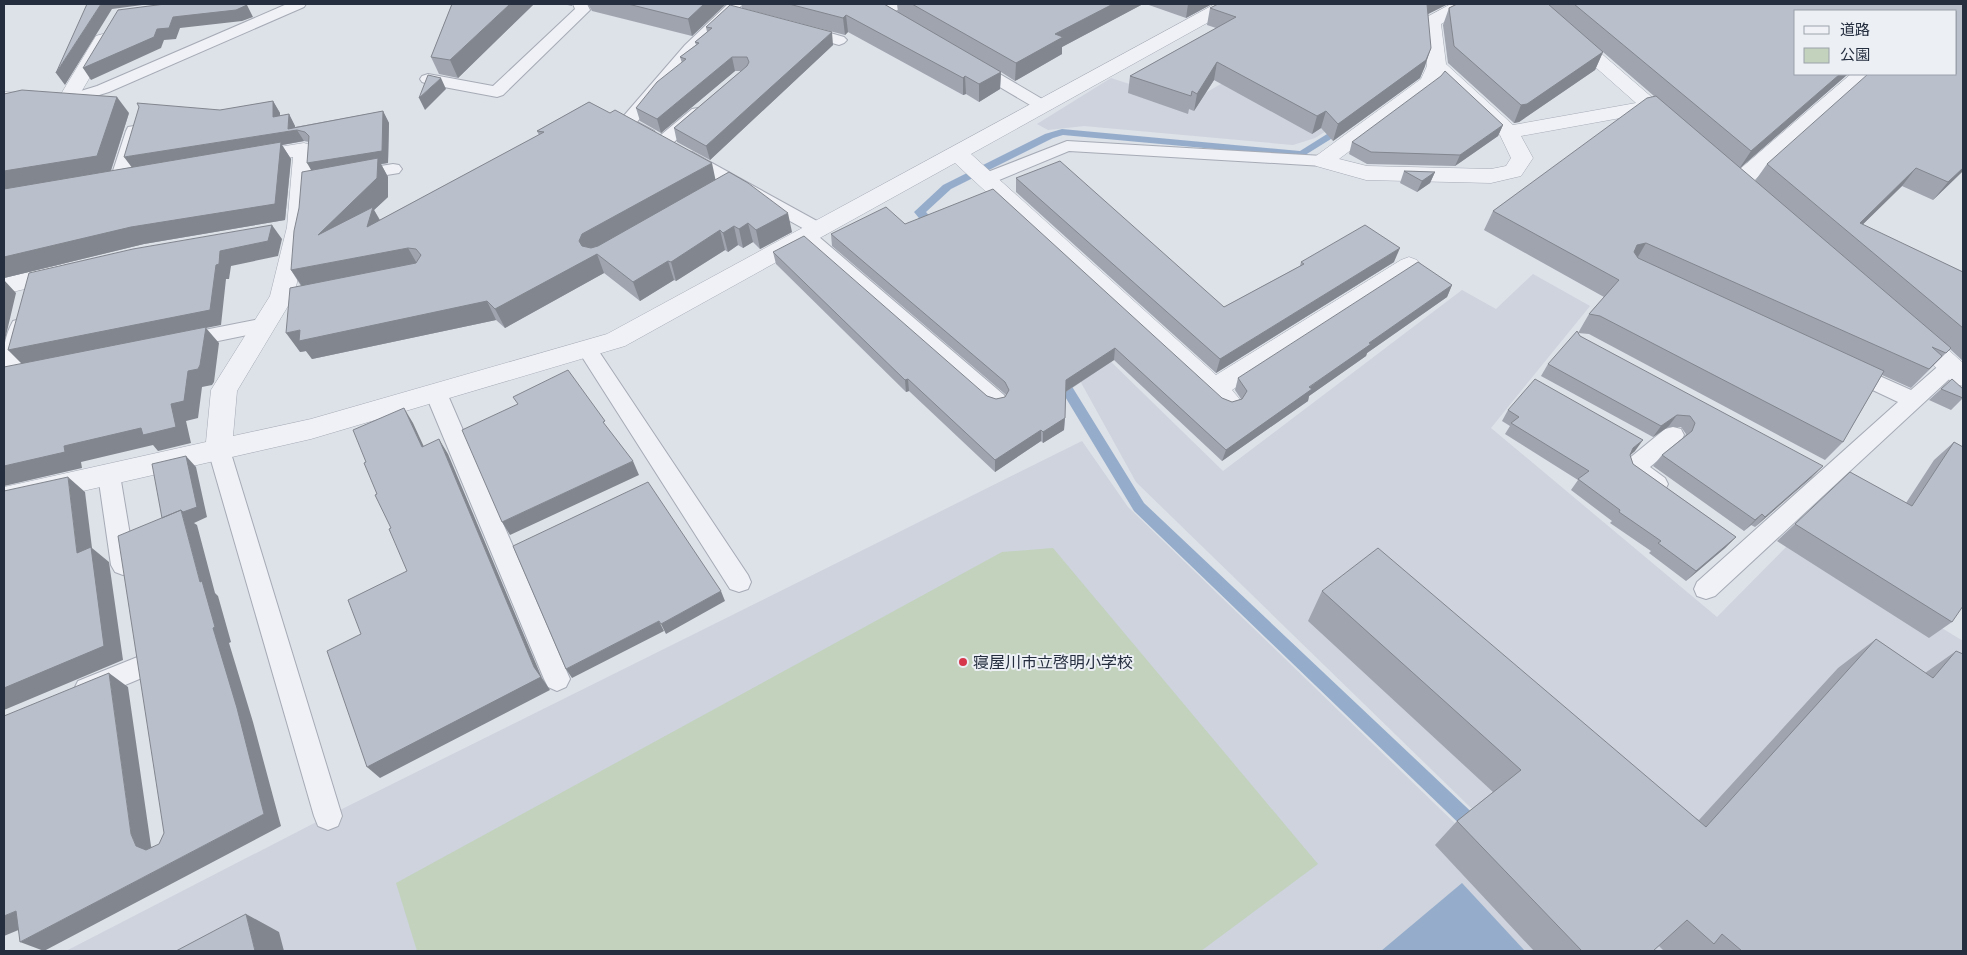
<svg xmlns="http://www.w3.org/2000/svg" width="1967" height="955" font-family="Roboto,'Noto Sans JP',sans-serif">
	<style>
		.built { fill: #ced3dd }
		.green { fill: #c2d2bd }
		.water { fill: #95adcb }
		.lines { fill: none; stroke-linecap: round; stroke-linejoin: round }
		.stream { fill: #95adcb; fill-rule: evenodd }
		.service-casing { stroke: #a6abb5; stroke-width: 2 }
		.minor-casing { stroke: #a6abb5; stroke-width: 1 }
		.service { fill: #eff1f6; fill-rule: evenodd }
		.minor { fill: #eff1f6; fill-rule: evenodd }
		.wall { fill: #9fa4af; fill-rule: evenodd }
		.shaded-wall { fill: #82868e }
		.building { fill: #b9bfcb; stroke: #82868e }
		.poi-dot { fill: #d7374b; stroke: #ecf0f5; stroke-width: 2 }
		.labels { text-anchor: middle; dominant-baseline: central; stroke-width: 4; stroke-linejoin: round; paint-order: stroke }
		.poi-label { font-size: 16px; fill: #252e3f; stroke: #ecf0f5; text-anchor: start }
	</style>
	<rect width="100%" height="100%" fill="#dde1e8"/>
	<path class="built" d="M1241 4 1394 89 1315 138 1293 145 1084 126 1048 130 1037 124 1111 78 1188 103 1280 50 1207 24Z
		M1533 274 1590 306 1491 428 1717 617 1795 538 1963 641V951H1618L1136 482 1073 368 1103 354 1223 471 1462 290 1496 309Z
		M1082 441 1128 507 1587 951H66L328 816Z"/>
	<path class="green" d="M1053 548 1318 864 1201 951H417L396 883 1002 552Z"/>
	<path class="water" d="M1462 883 1525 951H1381Z"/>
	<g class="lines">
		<path class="stream" d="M1343 124 1348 127 1347 129 1302 157 1063 135 1053 138 951 189 926 212 940 228 942 231 940 234H932L914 212 943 185 1045 134 1062 129 1300 151Z
			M1058 370 1063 372 1144 503 1482 822 1485 828 1482 834 1476 837 1470 834 1134 511 1052 375 1053 372Z"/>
		<g class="service-casing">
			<path id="service" d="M287 4H306L304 7 109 92 67 105 61 103 59 100 61 97 97 86Z
				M573 4H587L590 10 503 95 497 97 428 84 422 82 420 79 422 76 428 74 493 86 575 9Z
				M728 4H743L695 51 637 122 654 131 656 135 654 139C643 141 625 132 619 123L621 119 685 45Z
				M887 4H906L904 7 893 12 908 22 905 25C895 28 881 19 875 11L877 8Z
				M803 25 844 37 847 40 844 43 839 45 798 33 795 30 798 27Z
				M975 61 981 63 1049 103 1051 106 1049 109H1037L969 69 967 66 969 63Z
				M698 108 704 109 706 113 704 117 668 147H656L653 143 656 139 692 109Z
				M134 126 140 127 142 131 128 180 125 184 119 185 113 184 110 180 126 131 128 127Z
				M1067 141 1323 156 1329 157 1332 161 1329 165 1323 166 1069 151 992 183 986 184 980 183 977 179 980 175Z
				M686 151 692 152 826 226 828 230 826 234 818 236 1004 395 1007 401 1004 407 996 409 988 407 800 240 798 236 800 232 806 230 680 160 677 156 680 152Z
				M393 164 399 165 402 169 399 173 356 180 350 179 347 175 350 171Z
				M265 318 272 320 275 325 272 330 184 348 177 346 174 341 177 336 184 334Z
				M20 319 27 321 30 326 15 390 11 395 4 398C2 374 0 343 13 321Z
				M587 342 594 344 748 575 751 582 748 589 739 592 730 589 577 349 580 344Z
				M1951 359 1958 361 1961 366 1958 371 1715 596 1706 599 1697 596 1694 589 1697 582 1898 402 1843 376 1840 371 1843 366 1850 363 1857 366 1911 390 1944 361Z
				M436 385 443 387 447 393 570 679 566 687 557 691 548 687 544 679 425 393 429 387Z
				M1673 427 1681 429 1684 435 1681 441 1650 467 1665 478 1668 484 1665 490C1664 491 1657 493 1657 493 1647 493 1627 475 1623 467L1626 461 1665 429Z
				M219 441 227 444 230 450 342 816 338 826 328 830 318 826 314 816 208 450 211 444Z
				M109 466 117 469 120 475 135 565 131 572 123 575 115 572 111 565 98 475 101 469Z
				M140 656 149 659 153 667 149 675 87 701 78 697 74 689 78 681Z"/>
		</g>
		<g class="minor-casing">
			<path id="minor" d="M1215 4H1237L1234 8 971 154 1216 375 1401 260 1409 257 1417 260 1421 265 1417 270 1232 390 1242 402 1238 409 1229 412 1220 409 955 163 625 346 311 439 4 509V487L206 442 211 390 270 296 287 227 293 157 249 164 242 163 238 158 242 153 304 143 311 145 314 149 309 227 294 296 237 391 233 436 311 419 607 334Z
				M1451 4H1473L1470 8 1441 24 1446 64 1513 125 1636 103 1524 4H1544L1684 125 1681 129C1666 133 1658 122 1648 113L1521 136 1533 158 1521 176 1491 183 1366 180 1316 166 1312 161 1316 156 1421 79 1427 66 1423 22 1425 18ZM1440 79 1500 135 1511 158 1506 166 1491 169 1367 166 1339 159 1436 86Z
				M103 34 110 36 112 40 74 104 67 106 4 104V92L61 94 96 36Z
				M1851 74H1872L1748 186 1740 188 1732 186 1729 181 1732 176Z
				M63 264 71 266 75 272 71 278 4 294V278Z
				M1914 324 1923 327 1963 363V386L1954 384 1905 339 1902 333 1905 327Z"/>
		</g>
		<use href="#service" class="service"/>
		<use href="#minor" class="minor"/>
	</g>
	<path class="wall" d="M452 4H534L458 78 439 74 431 57Z
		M563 4H572V6Z
		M588 4H726L692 36 592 11Z
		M742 4H884L898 12 897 4H1143L1062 47V54L1015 81 1001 72 1000 89 979 102 966 94 963 95 848 32 845 35 742 8Z
		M1146 4H1212L1186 18Z
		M1448 4 1428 14 1425 66 1420 78 1333 141 1321 128 1312 134 1214 80 1194 111 1189 109 1188 114 1128 93 1130 76 1216 28 1207 25 1210 8Z
		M1457 4H1963V171L1933 200 1902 186 1862 225 1963 272V361L1950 349 1911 388 1882 375 1843 442 1825 460 1589 334 1578 333 1589 314 1604 297 1484 230 1493 211 1654 96 1603 52 1595 70 1519 122 1514 123 1448 63 1443 25 1449 8ZM1956 11 1767 164 1755 181 1740 168 1848 74H1796Z
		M706 27 833 45 710 160 677 142 674 128 741 71H735L661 133 640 121 636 108 682 63 680 57 696 45 695 42 707 32Z
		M273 101 280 113V116L289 114 295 126V127L383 111 389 123 388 163 381 164 388 177V197L374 210 380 220 539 135 537 131 589 102 716 180 792 232 760 249 753 242 743 248 738 245 728 252 725 250 676 281 674 280 640 301 604 273 505 328 496 320 312 359 306 351 300 352 301 286 291 270 311 170 309 142 304 141 282 145 291 159 285 220 144 244 4 278 129 113 111 171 132 167 220 110Z
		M1503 125 1498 136 1455 166 1367 164 1349 154 1352 142Z
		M1404 171 1435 172 1430 183 1417 192 1400 183Z
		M1016 178 1224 307 1300 266 1301 262H1394L1216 373 1016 192Z
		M905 224 1222 398 1232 402 1241 399 1235 390 1238 378 1452 285 1447 297 1367 353 1366 356 1309 396 1308 401 1222 461 1114 360 1066 392 1064 430 1043 443 1041 441 995 472 909 391 906 392 776 264 773 252 987 396 996 399 1005 397 1006 395 1005 394 832 246 831 234Z
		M1580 336 1812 477 1755 527 1751 525 1744 531 1653 466 1662 455 1685 436 1686 434 1681 427H1668L1653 437 1541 376 1548 364Z
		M1952 379 1963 398 1951 410 1929 400Z
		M1508 410 1635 451 1630 455 1633 464 1736 537 1725 548 1686 581 1649 553 1651 551 1610 523 1612 521 1571 490 1578 480 1505 434 1510 426 1502 421Z
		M1954 442 1952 622 1929 638 1777 541 1795 524 1906 503 1934 460Z
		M1322 591 1699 820 1838 668 1876 639 1925 673 1956 651 1963 951H1664L1659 946 1653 951H1534L1435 845 1457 821 1493 792 1308 621Z"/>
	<path class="shaded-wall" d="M101 4H150L112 9 65 85 56 73Z
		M510 4H534L458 78 450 60Z
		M704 4H726L692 36 688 19Z
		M1113 4H1143L1062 47V54L1015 81 1016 63 1055 34Z
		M1188 4H1212L1186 18Z
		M1427 4H1448L1424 16Z
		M247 5 253 17 242 21 180 28 176 39 164 40 161 48 91 80 83 68 157 29 173 17Z
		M846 15 848 32 845 35 843 18Z
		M832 32 833 45 710 160 706 146Z
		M1431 48 1425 66 1420 78 1333 141 1338 124Z
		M1603 52 1595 70 1519 122 1514 123 1521 105Z
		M732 57 735 71 661 133 657 119Z
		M1217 62 1214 80 1194 111 1197 94Z
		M1001 72 1000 89 979 102V84Z
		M1840 74H1848L1739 169 1751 151Z
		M965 76 966 94 963 95V78Z
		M441 78 446 89 425 110 419 98Z
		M117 97 129 113 110 173 4 190V171Z
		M273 101 280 113V129L273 117Z
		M383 111 389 123 388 163 381 164 388 177V197L374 210 383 226 318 235 314 175 307 163Z
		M1326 111 1321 128 1312 134 1317 116Z
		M289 114 295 126V130H297L304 141 282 145 291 159 285 220 144 244 4 278V257L133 169 124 157 288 129Z
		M1503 125 1498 136 1455 166 1460 155Z
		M712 163 716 182 597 254 604 273 505 328 495 309 579 241 582 234Z
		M1916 168 1902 186 1852 235 1860 223Z
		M1963 168V171L1933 200 1948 182Z
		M1435 172 1430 183 1417 192 1422 181Z
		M788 213 792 232 760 249 756 230Z
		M748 223 753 242 743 248 739 229Z
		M272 225 282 239 278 256 231 266 229 279H226L221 325 206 328 219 343 214 382 212 385 202 387 198 418 186 421 191 443 158 451 153 445 81 462 82 468 4 486V466L64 446 171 404 188 371 23 365 8 350 216 265 220 251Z
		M734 226 738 245 728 252 723 233Z
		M720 230 725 250 676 281 671 262Z
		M1646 243 1635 262 1625 264 1637 245Z
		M408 248 419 267 304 289 291 270Z
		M1400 248 1394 262 1216 373 1220 359Z
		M668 261 674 280 640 301 633 282Z
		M4 280 16 293 4 344Z
		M1452 285 1447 297 1367 353 1366 356 1309 396 1308 401 1222 461 1226 450 1369 343Z
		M487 301 496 320 312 359 306 351 300 352 286 333 300 330Z
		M1115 348 1114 360 1065 392 1066 380Z
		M908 379 909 391 906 392 905 380Z
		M404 408 413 423 431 462 422 447Z
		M1677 415 1668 427 1653 437 1661 426Z
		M1065 418 1064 430 1043 443V432Z
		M1041 430V441L995 472V460Z
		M439 439 448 454 542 678 550 690 380 778 367 767 534 667Z
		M1643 440 1635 451 1625 460 1633 448Z
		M186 456 196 467 207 517 194 523 197 525 215 593 218 596 231 642 229 643 253 722 281 826 44 951 20 942 264 814 200 582 181 510Z
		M633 461 639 475 510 535 502 522Z
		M1823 466 1812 477 1755 527 1765 517Z
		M68 477 85 492 92 548 109 562 123 660 4 710V688L77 553Z
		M1762 514 1751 525 1744 531 1755 520Z
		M1736 537 1725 548 1686 581 1696 571Z
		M721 591 725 601 666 634 661 624Z
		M659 621 664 631 572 678 566 669Z
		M109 673 128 687 151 846 156 857 136 846 131 834Z
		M16 911 40 921 4 936V916Z
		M246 914 279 932 284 951H255Z"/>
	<path class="building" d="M87 4H101L56 73Z
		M165 4H244L247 5 236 10 173 17 169 28 157 29 154 37 83 68 118 10Z
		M452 4H510L450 60 431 57Z
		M628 4H704L688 19Z
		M789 4H884L1001 72 979 84 965 76 963 78 846 15 843 18Z
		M912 4H1113L1055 34 1063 37 1016 63Z
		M1218 4H1427L1431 48 1426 60 1338 124 1326 111 1317 116 1217 62 1197 94 1192 91 1191 96 1130 76 1236 17 1210 8Z
		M1457 4H1548L1603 52 1527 104 1521 105 1454 46 1449 8Z
		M1574 4H1963V168L1948 182 1916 168 1860 223 1963 272V328L1767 164 1868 74H1956V11H1796V74H1840L1751 151Z
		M730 5 832 32 706 146 674 128 747 66 749 62 747 57H732L657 119 636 108 657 82 686 59 680 57 699 43 695 42 712 28 706 27Z
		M1445 71 1503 125 1460 155 1371 152 1352 142 1441 76Z
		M428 75 441 78 419 98Z
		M22 90 117 97 97 156 4 171V94Z
		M1656 96 1951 348 1946 353 1932 347 1942 356 1929 369 1646 243 1637 245 1634 252 1638 258 1884 371 1843 442 1600 316 1589 314 1619 280 1493 211 1647 98Z
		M273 101V117L289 114 288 129 383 111 382 151 307 163 309 136 305 132 297 130 124 157 139 107 137 103 220 110Z
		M589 102 610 113 615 110 712 163 582 234 579 241 582 246 591 248 598 246 729 172 748 183 788 213 756 230 748 223 739 229 734 226 723 233 720 230 671 262 668 261 633 282 597 254 495 309 487 301 299 341 300 330 286 333 290 288 416 263 421 255 416 249 408 248 291 270 294 231 299 208 302 172 378 158 377 178 318 235 373 207 367 227 544 132 537 131Z
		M281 142 275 204 131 227 4 257V189Z
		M1060 161 1224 307 1304 264 1301 262 1365 225 1400 248 1220 359 1016 178Z
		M1404 171 1435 172 1422 181Z
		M993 189 1222 398 1232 402 1242 399 1247 391 1238 378 1418 262 1452 285 1369 343 1371 344 1309 387 1312 389 1226 450 1115 348 1066 380 1065 418 1043 432 1041 430 995 460 908 379 905 380 773 252 804 236 987 396 996 399 1005 397 1009 390 1005 382 831 234 886 207 905 224Z
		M272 225 268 241 220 251 219 264 216 265 210 310 8 350 29 273 133 249Z
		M206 327 200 365 198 369 188 371 184 401 171 404 176 427 143 435 141 428 64 446 65 452 4 466V367Z
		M1577 331 1580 336 1823 466 1765 517 1762 514 1755 520 1662 455 1692 431 1695 423 1690 416 1677 415 1661 426 1548 364Z
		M568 370 605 421 603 422 633 461 502 522 462 430 518 404 513 397Z
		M1535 379 1643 440 1633 448 1630 455 1633 464 1736 537 1696 571 1658 543 1661 541 1619 512 1620 510 1578 479 1589 471 1511 423 1519 417 1508 410Z
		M1952 379 1963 389V398L1941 389Z
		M404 408 422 447 439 439 534 667 541 677 367 767 327 651 361 634 348 600 407 571 389 529 391 528 375 495 377 494 364 463 366 462 353 430Z
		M1954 442 1963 447V606L1952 622 1795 524 1850 472 1912 506Z
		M186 456 197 507 183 512 181 510 162 518 152 464Z
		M68 477 77 553 91 547 104 646 4 688V491Z
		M648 482 721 591 661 624 659 621 566 669 513 546Z
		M181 510 200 582 202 581 215 627 213 628 237 708 264 814 20 942 16 911 4 916V716L109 673 131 834 136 846 146 850 159 844 164 833 118 536Z
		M1378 548 1706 827 1876 639 1933 678 1956 651 1963 654V951H1742L1722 934 1714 944 1687 920 1653 951H1582L1457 821 1521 770 1322 591Z
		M246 914 255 951H176Z"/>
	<circle class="poi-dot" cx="963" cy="662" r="5"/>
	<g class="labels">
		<g class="poi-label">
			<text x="973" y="662">寝屋川市立啓明小学校</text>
		</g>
	</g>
	<rect width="1967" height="955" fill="none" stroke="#252e3f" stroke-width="10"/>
	<rect x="1794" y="10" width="162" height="65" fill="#ecf0f5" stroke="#9ca2ac"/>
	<rect x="1804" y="26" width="25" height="8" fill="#eff1f6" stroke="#9ca2ac"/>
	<text x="1840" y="35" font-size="15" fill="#252e3f">道路</text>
	<rect x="1804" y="48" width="25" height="15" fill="#c2d2bd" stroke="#9ca2ac"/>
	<text x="1840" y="60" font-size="15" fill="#252e3f">公園</text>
</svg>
